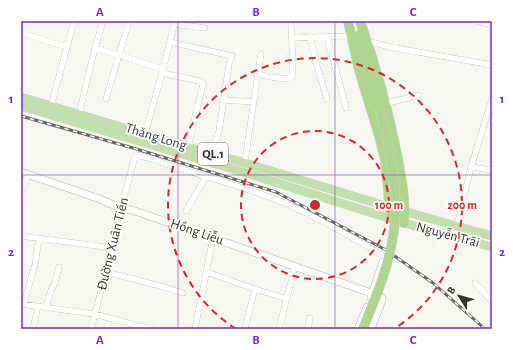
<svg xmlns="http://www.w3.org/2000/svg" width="513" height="350" font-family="'Alegreya Sans',sans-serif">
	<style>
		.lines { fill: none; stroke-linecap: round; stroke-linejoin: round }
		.minor-casing { stroke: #b1b1ac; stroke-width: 6 }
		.tertiary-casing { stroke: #b1b1ac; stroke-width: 8 }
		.primary-casing { stroke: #d2d2d2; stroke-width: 9 }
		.trunk-casing { stroke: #d2d2d2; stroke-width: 10 }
		.minor { stroke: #fff; stroke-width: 5.5 }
		.tertiary { stroke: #fff; stroke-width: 7 }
		.primary { stroke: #c2e0ac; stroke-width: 8 }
		.trunk { stroke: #aed690; stroke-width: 9 }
		.rail-casing { stroke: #676764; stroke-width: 3 }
		.rail { stroke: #fff; stroke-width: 1.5; stroke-dasharray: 4.5; stroke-linecap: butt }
		.trunk-bridge-casing { stroke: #d2d2d2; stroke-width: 10; stroke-linecap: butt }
		.trunk-bridge { stroke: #aed690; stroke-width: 9 }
		.grid { fill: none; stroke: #7b2cbf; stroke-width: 1; stroke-opacity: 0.55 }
		.ring { fill: none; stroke: #d62828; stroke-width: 2; stroke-dasharray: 7 5 }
		.labels { text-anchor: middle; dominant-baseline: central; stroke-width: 3.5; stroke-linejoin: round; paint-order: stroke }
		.shield { fill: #fff; stroke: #70706f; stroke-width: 1 }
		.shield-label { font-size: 13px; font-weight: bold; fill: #333331 }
		.street-label { font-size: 14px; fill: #333331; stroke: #fff }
		.centre { fill: #d62828; stroke: #fff; stroke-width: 2 }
		.ring-label { font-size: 12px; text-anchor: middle; font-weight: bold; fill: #d62828; stroke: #fff; stroke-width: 3.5; stroke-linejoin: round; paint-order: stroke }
		.neatline { fill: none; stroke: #7b2cbf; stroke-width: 1.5 }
		.grid-label { font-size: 13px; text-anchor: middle; font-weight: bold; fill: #7b2cbf }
	</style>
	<rect width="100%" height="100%" fill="#f6f7f1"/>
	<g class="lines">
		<g class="minor-casing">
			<path id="minor" d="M477 21 492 25
				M174 24 205 28
				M21 33 67 47
				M310 37 317 66 327 99
				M327 37 340 85 346 108
				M292 38 345 36 350 35
				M367 41 390 47 492 65
				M170 42 232 56 229 64 219 131 212 154
				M95 48 163 69
				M162 73 199 81 202 82 203 84 188 147
				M257 74C266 76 285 81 292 77L293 61 291 25
				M106 99 129 21
				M224 100 254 102
				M385 104 418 95
				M51 106 74 21
				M79 114 95 48 103 21
				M145 134 162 73 175 21
				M245 163 248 140 261 54
				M471 167 492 170
				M21 192 28 174
				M186 211 206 177
				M457 226 471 167 492 99
				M21 236 98 246 112 249
				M106 272 164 287 183 293
				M206 272 255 289 287 299
				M475 283 492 301
				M21 304 94 314 151 329
				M24 304 31 278 35 265 39 239
				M46 307 51 290 55 283 59 267
				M33 329 38 306
				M91 329 112 249 121 208 135 157 137 155 156 160 166 164C205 177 245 187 282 202 318 217 352 237 385 257
				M195 329 213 238
				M245 329 255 289
				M279 329 295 266
				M308 329 310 318"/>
		</g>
		<g class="tertiary-casing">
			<path id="tertiary" d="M21 172 97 198 121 208 135 211 380 296 382 298V300L371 329
				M371 297 383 262
				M358 329 367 307"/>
		</g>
		<g class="primary-casing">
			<path id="primary" d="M21 97 188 147 245 163 389 207 492 236
				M21 106 246 173 404 223 492 247"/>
		</g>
		<g class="trunk-casing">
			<path id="trunk" d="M348 21 359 70 380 139 385 160 388 189 389 207 393 220
				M360 21C376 66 389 113 398 159 402 182 406 200 404 223
				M359 35 365 59 379 107"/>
		</g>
		<use href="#minor" class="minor"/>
		<use href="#tertiary" class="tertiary"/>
		<use href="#primary" class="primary"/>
		<use href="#trunk" class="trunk"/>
		<g class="rail-casing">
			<path id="rail" d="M21 116 133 148 276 192 386 250 433 283 485 329"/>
		</g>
		<use href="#rail" class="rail"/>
		<g class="trunk-bridge-casing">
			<path id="trunk-bridge" d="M363 329C374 301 387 272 392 242 401 197 391 151 379 107"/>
		</g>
		<use href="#trunk-bridge" class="trunk-bridge"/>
	</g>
	<path class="grid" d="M178 21V329M335 21V329M21 175H492"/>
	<g class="ring">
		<circle cx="315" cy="205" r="74"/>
		<path d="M236 329A147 147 0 1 1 394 329"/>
	</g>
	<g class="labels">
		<rect class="shield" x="198" y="143" width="30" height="22" rx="3"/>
		<g class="shield-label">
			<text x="213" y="154">QL.1</text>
		</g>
		<g class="street-label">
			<text transform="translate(156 137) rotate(17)">Thăng Long</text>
			<text transform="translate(197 232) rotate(19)">Hồng Liễu</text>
			<text transform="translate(448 235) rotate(15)">Nguyễn Trãi</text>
			<text transform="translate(113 244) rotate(-76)">Đường Xuân Tiến</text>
		</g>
	</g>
	<circle cx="315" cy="205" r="6" class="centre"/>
	<g class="ring-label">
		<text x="389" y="209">100 m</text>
		<text x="462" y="209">200 m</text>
	</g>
	<rect width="513" height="350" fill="none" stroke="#ffffff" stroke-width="44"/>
	<g transform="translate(459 296) rotate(306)" stroke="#ffffff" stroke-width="3" paint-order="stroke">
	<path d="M0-3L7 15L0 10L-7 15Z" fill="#333331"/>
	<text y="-6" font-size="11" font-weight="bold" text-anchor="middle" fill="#333331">B</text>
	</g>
	<rect x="22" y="22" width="469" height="306" class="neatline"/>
	<g class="grid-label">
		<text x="100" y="16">A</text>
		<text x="256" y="16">B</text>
		<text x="413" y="16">C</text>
		<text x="11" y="103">1</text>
		<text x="502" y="103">1</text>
		<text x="11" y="256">2</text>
		<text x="502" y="256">2</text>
		<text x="100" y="344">A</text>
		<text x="256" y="344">B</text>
		<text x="413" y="344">C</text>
	</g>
</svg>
